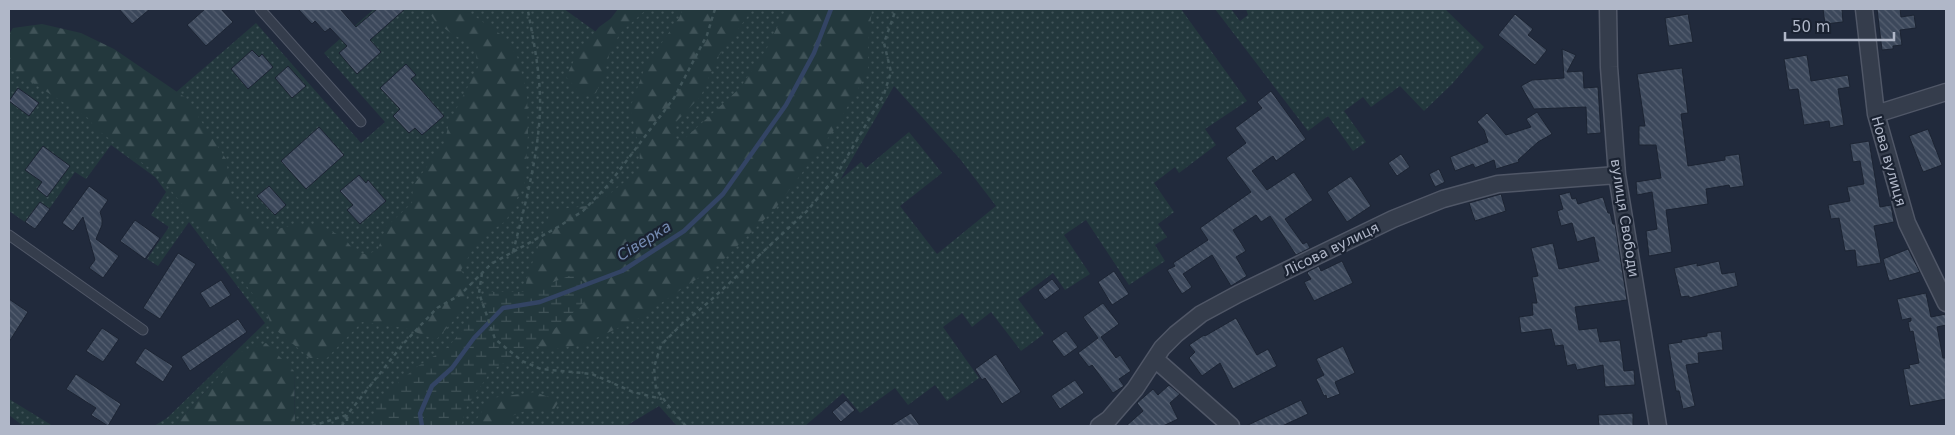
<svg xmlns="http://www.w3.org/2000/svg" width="1955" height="435" font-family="'DejaVu Sans',sans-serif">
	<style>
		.grass { fill: url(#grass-dots); fill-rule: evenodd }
		.forest { fill: url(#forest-firs) }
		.wetland { fill: url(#wetland-marsh) }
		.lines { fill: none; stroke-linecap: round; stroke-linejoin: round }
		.stream { stroke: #334464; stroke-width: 4.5 }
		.building { fill: url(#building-back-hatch); stroke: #1c2433 }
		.service-casing { stroke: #505767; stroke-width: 11 }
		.minor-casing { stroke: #505767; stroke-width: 19 }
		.path { stroke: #40555a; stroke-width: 2.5; stroke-dasharray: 4 4; stroke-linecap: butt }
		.service { stroke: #353d4c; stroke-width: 9 }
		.minor { stroke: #353d4c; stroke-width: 16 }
		.labels { text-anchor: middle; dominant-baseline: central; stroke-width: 4.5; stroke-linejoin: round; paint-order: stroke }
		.street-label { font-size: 14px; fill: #b0b7c8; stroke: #1a2231 }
		.water-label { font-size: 15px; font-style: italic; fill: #758bb2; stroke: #1a2231 }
	</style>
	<defs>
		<pattern id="grass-dots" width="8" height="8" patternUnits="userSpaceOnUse" patternTransform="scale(1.25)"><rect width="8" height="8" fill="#23383d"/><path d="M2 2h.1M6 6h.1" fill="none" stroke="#405358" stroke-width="1.8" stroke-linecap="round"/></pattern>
		<pattern id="forest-firs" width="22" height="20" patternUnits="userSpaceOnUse" patternTransform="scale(1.25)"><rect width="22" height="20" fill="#23383d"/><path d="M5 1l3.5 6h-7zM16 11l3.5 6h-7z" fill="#405358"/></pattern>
		<pattern id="wetland-marsh" width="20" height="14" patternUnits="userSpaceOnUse" patternTransform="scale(1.25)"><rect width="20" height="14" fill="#23383d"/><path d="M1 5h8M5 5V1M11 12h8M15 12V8" fill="none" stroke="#405358"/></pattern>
		<pattern id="building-back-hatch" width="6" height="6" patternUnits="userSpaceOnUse" patternTransform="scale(1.25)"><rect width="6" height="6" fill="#3c485b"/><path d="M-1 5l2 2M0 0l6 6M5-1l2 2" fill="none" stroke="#566071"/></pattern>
	</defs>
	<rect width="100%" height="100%" fill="#212a3c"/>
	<path class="grass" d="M374 9H564L599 34 618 9H1181L1247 101 1205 129 1216 145 1179 173 1175 167 1154 183 1174 212 1158 224 1167 237 1155 245 1165 261 1129 285 1086 220 1064 235 1090 274 1065 290 1053 273 1018 299 1044 334 1021 351 991 312 972 327 962 313 943 327 979 378 947 401 935 385 908 405 895 388 860 413 843 393 805 426H677L659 406 626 426H295L294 371 211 385 175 426H154L167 418 265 323 189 222 158 266 147 259 169 227 151 215 166 192 155 177 111 145 86 179 75 172 35 229 9 211V33L82 37 167 100 256 23 361 143 385 122 324 53ZM894 86 960 159 996 206 937 254 900 206 942 173 909 132 866 168 861 162 840 180Z
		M1215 9H1231L1240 21 1248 15 1246 9H1445L1484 47 1452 84 1424 111 1400 86 1371 107 1363 97 1344 111 1366 142 1353 151 1328 116 1308 131Z
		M9 399 53 426H23L9 415Z"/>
	<path class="forest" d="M427 9H468L470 13 503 36 517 56 527 92 528 135 525 182 506 221 479 239 461 270 470 285 463 310 436 340 405 328 362 322 327 358H310L271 326 267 312 159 175 96 129 88 118 9 68V34L13 28 42 24 81 33 114 49 186 98 226 159 232 200 269 231 294 225H320L344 238 354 250 367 255 378 249 386 227 412 203 413 186 428 165 443 149 449 123 478 67 475 49 465 41 452 34 435 21Z
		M624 9H647L620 33 609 55 604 75 596 93 584 97 566 77 576 56 599 27Z
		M683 9H753L717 58 701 96 677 121 673 137 682 141 739 89 766 50 786 9H872L868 44V72L832 133 775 209 719 264 636 320 583 344 545 351 518 332 527 278 551 210 596 205 639 170 640 151 630 108 645 67 679 18Z
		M266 343 294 371 295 426H175L240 352Z
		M535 392 559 401 553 411 527 410 512 416 507 426H472L491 398Z"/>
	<path class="wetland" d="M572 275 581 278 587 285 583 304 537 344 492 370 467 406 461 426H374V411L378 401 415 368 448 347 474 317 489 292H526Z"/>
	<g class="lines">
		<path class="stream" d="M422 426 420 414 432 386 452 368 474 338 503 308 540 302 622 271 684 231 723 194 786 105 814 53 831 9"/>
	</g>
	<path class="building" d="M119 9H150L132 24Z
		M205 9H221L233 22 206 46 187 25Z
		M298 9H340L356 27 377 9H405L370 40 381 52 357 74 339 53 347 46 330 28 325 32 315 21 312 24Z
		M1823 9H1842L1843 22 1825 24Z
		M1877 9H1900L1901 17 1914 15 1916 28 1900 30 1902 45 1893 46V49L1882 50Z
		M1515 14 1533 29 1528 35 1547 50 1535 65 1498 35Z
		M1688 14 1693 42 1669 46 1665 18Z
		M1562 49 1576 55 1567 72 1583 71 1584 88 1598 87 1601 133 1587 134 1586 107 1534 109 1521 86 1532 80 1564 78Z
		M252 50 259 57 262 54 273 67 248 89 231 69Z
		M1807 55 1811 81 1848 75 1850 87 1838 89 1844 125 1830 128 1829 121 1804 125 1798 89 1789 90 1784 59Z
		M406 64 416 75 411 79 444 116 422 135 415 128 409 133 393 116 400 109 380 88Z
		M288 66 306 86 292 98 275 78Z
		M1682 68 1688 113 1681 114 1688 166 1725 160V156L1739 154 1744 186 1730 188 1729 185 1706 189 1708 204 1666 210 1672 252 1649 256 1646 231 1657 229 1652 192 1637 195 1636 182 1661 178 1656 145H1639V126H1645L1637 74Z
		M18 88 39 103 29 116 9 101Z
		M1271 91 1306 139 1276 161 1273 156 1252 171 1267 190 1294 172 1313 200 1285 219 1303 244 1307 242 1310 248 1296 255 1270 216 1261 222 1256 215 1233 230 1246 251 1236 257 1247 276 1231 286 1212 255 1183 274 1192 287 1182 294 1167 270 1175 266 1173 263 1208 240 1200 228 1251 192 1226 158 1246 143 1235 128 1262 108 1257 102Z
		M1537 112 1552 134 1538 142 1518 160 1519 162 1496 169 1494 160 1475 168 1473 164 1455 171 1450 157 1488 142 1484 130 1477 122 1487 113 1506 135 1531 127 1526 119Z
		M319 127 344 155 306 189 281 161Z
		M1928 129 1942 165 1923 172 1909 136Z
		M1869 141 1880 207 1891 205 1894 222 1874 226 1881 263 1857 267 1855 250 1845 251 1839 218 1831 219 1828 205 1850 201 1847 187 1864 184 1860 161 1853 162 1850 144Z
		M43 146 70 166 47 197 37 189 42 182 25 170Z
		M1401 154 1410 167 1397 176 1388 163Z
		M1439 169 1445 182 1435 187 1429 174Z
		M359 175 366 183 368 180 386 201 360 224 347 210 353 205 340 191Z
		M1351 176 1371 206 1347 222 1327 192Z
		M89 186 108 200 100 212 102 218V225L96 239 119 256 103 278 89 268 95 260 83 217 73 231 62 223Z
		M269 186 286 205 275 215 257 196Z
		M1570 192 1572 199 1576 198 1578 204 1603 197 1608 213H1610L1613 224H1615L1627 300 1575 307 1579 330 1597 328 1600 342 1620 340 1624 371 1634 370 1635 385 1605 387 1603 365 1577 370 1575 364 1567 366 1563 345 1555 346 1551 329 1521 333 1519 317 1533 315 1532 303H1537L1532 277 1538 276 1531 248 1553 243 1559 269 1599 261 1594 237 1577 242 1572 223 1561 226 1557 211 1563 209 1559 195Z
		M1501 194 1506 211 1475 221 1469 203Z
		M40 202 50 209 35 229 25 222Z
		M135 220 160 238 145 259 120 241Z
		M1908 249 1920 272 1889 281 1883 259Z
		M178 253 196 264 160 319 143 308Z
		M1342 261 1353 283 1314 301 1304 282 1311 279 1307 273 1309 271 1319 266 1321 271Z
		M1719 261 1722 274 1735 272 1738 286 1689 298V296L1681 297 1674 268 1697 263V266Z
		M1114 271 1129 294 1112 305 1098 282Z
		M1052 279 1060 289 1045 300 1038 290Z
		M221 280 231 295 210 308 200 293Z
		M1926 293 1931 317 1946 314V325L1937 327 1943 358H1946V399L1910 406 1903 369 1910 368 1909 365 1919 363 1913 331 1910 332 1908 322 1911 321V318L1902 320 1897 299Z
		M9 299 28 312 9 342Z
		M1103 303 1119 324 1101 337 1116 358 1120 355 1131 371 1119 379 1124 386 1113 393 1092 365 1089 367 1078 353 1098 338 1083 317Z
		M1236 318 1257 355 1268 349 1277 366 1233 389 1220 363 1202 376 1189 358 1195 352 1189 345 1204 335 1205 336Z
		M238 319 247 332 190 371 181 357Z
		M102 328 119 339 103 362 86 351Z
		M1066 331 1078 347 1064 357 1052 341Z
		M1721 331 1723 350 1698 353 1699 363 1686 365 1695 406 1683 409 1679 391H1676L1668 344 1682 342 1681 340 1707 336V333Z
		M1343 346 1355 373 1335 382 1340 394 1327 399 1326 395 1324 396 1316 379 1324 375 1316 359Z
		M145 348 173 366 163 382 135 363Z
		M996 354 1021 392 1002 404 985 378 982 380 975 369Z
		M76 374 121 404 108 426 91 415 96 408 66 389Z
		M1075 380 1084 393 1060 409 1051 396Z
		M1169 385 1180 394 1170 403 1178 419 1163 426H1126L1143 411 1137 403 1153 389 1158 395Z
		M846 400 855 410 841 422 832 412Z
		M1301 400 1308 414 1282 426H1246Z
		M911 413 920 426H890Z
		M1633 413V426H1599L1598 415Z"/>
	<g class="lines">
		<g class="service-casing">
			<path id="service" d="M260 9 361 122
				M9 235 143 330"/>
		</g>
		<g class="minor-casing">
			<path id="minor" d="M1608 9 1609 67 1617 175 1658 426
				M1864 9 1876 114 1907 223 1946 303
				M1876 114 1946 92
				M1155 359 1231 426
				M1099 426 1109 419 1135 389 1162 348 1176 334 1201 314 1238 294 1393 219 1443 199 1498 184 1617 175"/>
		</g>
		<path class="path" d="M513 252C525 205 538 158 540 110 541 77 534 43 528 11L525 9
			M482 273 479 293 495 339 522 361 541 369 592 374 633 392 662 399
			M347 417V426
			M312 426 347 415
			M342 426 347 415 404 343 437 308 460 295 491 264 558 227 583 211 609 184 674 98 707 35 715 9
			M686 426 671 409 656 389 654 367 661 345 679 327 711 300 807 211 834 179 884 94 891 72 884 43 896 9"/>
		<use href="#service" class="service"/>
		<use href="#minor" class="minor"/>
	</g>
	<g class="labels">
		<g class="street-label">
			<text transform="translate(1889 161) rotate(74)">Нова вулиця</text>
			<text transform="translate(1625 218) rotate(81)">вулиця Свободи</text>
			<text transform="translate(1331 249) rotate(-26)">Лісова вулиця</text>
		</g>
		<g class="water-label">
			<text transform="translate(644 241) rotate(-32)">Сіверка</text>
		</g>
	</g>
	<rect width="1955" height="435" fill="none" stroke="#b0b7c8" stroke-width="20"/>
	<path d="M1785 32v8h109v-8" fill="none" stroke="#b0b7c8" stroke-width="2.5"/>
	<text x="1792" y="32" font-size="15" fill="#b0b7c8" stroke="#1a2231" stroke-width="4" paint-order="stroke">50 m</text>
</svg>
